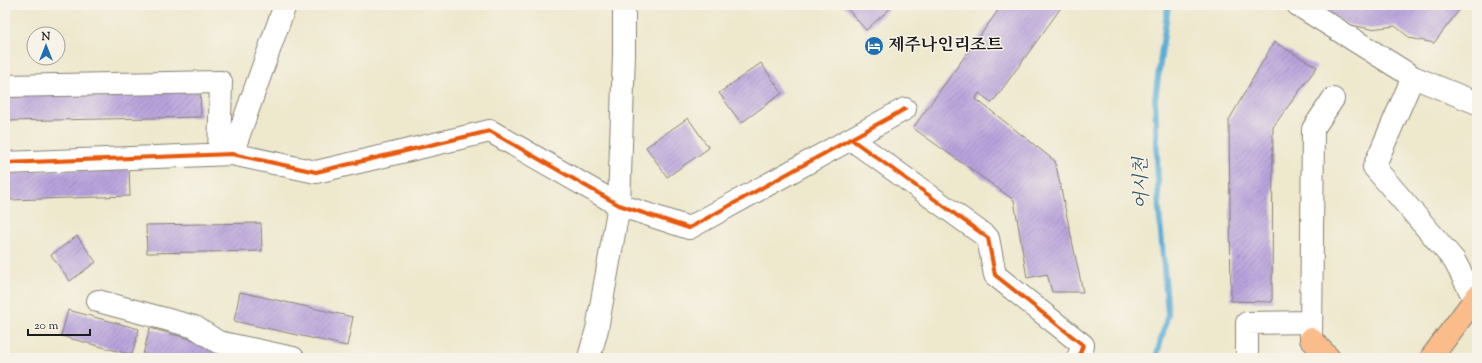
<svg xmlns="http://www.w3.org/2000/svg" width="1482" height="363" font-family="'Sorts Mill Goudy','Noto Serif KR',serif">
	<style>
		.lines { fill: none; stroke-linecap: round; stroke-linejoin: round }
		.stream { stroke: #5badd6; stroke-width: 6 }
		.building { fill: url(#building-hatch) }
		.minor-casing { stroke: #858274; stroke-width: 24 }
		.major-casing { stroke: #858274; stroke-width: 24 }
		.minor { stroke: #fff; stroke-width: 22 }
		.major { stroke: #fabc8b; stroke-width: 22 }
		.cycleway-casing { stroke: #f7f3e8; stroke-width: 6 }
		.cycleway { stroke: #e8590c; stroke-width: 4 }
		.labels { text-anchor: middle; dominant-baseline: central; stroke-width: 3; stroke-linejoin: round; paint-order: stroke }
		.poi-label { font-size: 17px; font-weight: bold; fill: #1c1c1c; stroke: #f7f3e8; text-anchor: start }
		.water-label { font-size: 18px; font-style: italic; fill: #355666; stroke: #f7f3e8 }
	</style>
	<defs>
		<pattern id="building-hatch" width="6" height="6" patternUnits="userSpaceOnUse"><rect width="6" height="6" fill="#b9a3dd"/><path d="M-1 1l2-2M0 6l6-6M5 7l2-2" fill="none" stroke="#9684b2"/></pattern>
	</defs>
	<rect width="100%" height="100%" fill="#f7f3e8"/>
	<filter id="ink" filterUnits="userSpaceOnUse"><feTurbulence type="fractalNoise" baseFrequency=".025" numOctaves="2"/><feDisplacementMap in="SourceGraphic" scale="8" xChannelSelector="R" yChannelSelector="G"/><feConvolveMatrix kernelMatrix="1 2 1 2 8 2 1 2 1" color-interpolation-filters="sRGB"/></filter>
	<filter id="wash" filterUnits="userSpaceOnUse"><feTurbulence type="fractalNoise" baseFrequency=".012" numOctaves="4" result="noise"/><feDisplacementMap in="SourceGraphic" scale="16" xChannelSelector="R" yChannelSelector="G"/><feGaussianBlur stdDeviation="0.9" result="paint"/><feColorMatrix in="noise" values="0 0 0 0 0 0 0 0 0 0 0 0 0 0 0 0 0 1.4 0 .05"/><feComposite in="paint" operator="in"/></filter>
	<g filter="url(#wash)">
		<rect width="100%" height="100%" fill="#eee8cd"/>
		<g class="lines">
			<path class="stream" d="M1156 358 1168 314 1159 210 1155 99 1168 5"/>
		</g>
		<g id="blocks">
			<path class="building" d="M844 5H894L866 30Z
				M1002 5H1063L992 103 979 93 976 99 1055 161 1083 292H1052L1047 274 1027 278 1014 200 913 128Z
				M1319 5H1461L1459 10 1434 43 1410 38 1395 26 1370 29 1346 24 1325 12Z
				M1274 42 1317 67 1273 127 1272 302 1231 301 1229 120Z
				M761 63 782 93 741 123 719 93Z
				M200 88 201 117 5 121V93Z
				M688 118 709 148 667 177 646 147Z
				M129 168 130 196 10 200 9 172Z
				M261 223 262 251 147 253 146 225Z
				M77 236 96 262 70 281 51 255Z
				M240 292 353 317 347 346 234 321Z
				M68 310 139 329 132 355 61 336Z
				M150 328 219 347 216 358H142Z"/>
		</g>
	</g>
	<g filter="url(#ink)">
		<use href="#blocks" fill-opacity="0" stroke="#858274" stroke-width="1"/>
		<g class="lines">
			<g class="minor-casing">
				<path id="minor" d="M1298 5 1413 77
					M5 86 221 82 219 154
					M851 139 988 238 995 275 1083 345 1078 358
					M232 154 285 5
					M5 163 232 154 316 172 490 131 619 205 689 228 905 109
					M1475 300 1454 260 1374 167 1413 77 1477 103
					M98 301 195 327 218 342 293 358
					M1311 339 1313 129 1333 99
					M589 358 597 329 619 205 624 54V5
					M1247 358V323L1311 322"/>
			</g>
			<g class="major-casing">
				<path id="major" d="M1311 339 1329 358
					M1431 358 1477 296"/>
			</g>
			<use href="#minor" class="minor"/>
			<use href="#major" class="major"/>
			<g class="cycleway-casing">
				<path id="cycleway" d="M851 139 988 238 995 275 1083 345 1078 358
					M5 163 232 154 316 172 490 131 619 205 689 228 905 109"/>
			</g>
			<use href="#cycleway" class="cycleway"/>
		</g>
	</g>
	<defs>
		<g id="hotel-disc" transform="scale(1)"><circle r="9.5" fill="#1f6fb2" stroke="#f7f3e8"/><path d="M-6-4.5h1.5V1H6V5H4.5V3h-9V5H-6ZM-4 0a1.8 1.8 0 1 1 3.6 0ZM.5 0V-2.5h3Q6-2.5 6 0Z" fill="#fff"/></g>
	</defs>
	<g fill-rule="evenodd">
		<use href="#hotel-disc" x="874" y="46"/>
	</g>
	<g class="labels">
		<g class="poi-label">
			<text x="888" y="46">제주나인리조트</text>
		</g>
		<g class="water-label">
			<text transform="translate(1143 183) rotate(-92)">어시천</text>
		</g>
	</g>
	<rect width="1482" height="363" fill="none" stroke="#f7f3e8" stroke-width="20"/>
	<g transform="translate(46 46)"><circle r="19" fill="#f7f3e8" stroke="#9f9d96"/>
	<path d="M0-3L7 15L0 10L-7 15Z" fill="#1f6fb2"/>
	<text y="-6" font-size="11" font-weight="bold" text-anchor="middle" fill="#1c1c1c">N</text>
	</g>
	<path d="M28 329v6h62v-6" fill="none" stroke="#1c1c1c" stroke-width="2"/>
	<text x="34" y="329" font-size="12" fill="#1c1c1c" stroke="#f7f3e8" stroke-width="3" paint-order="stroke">20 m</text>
</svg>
